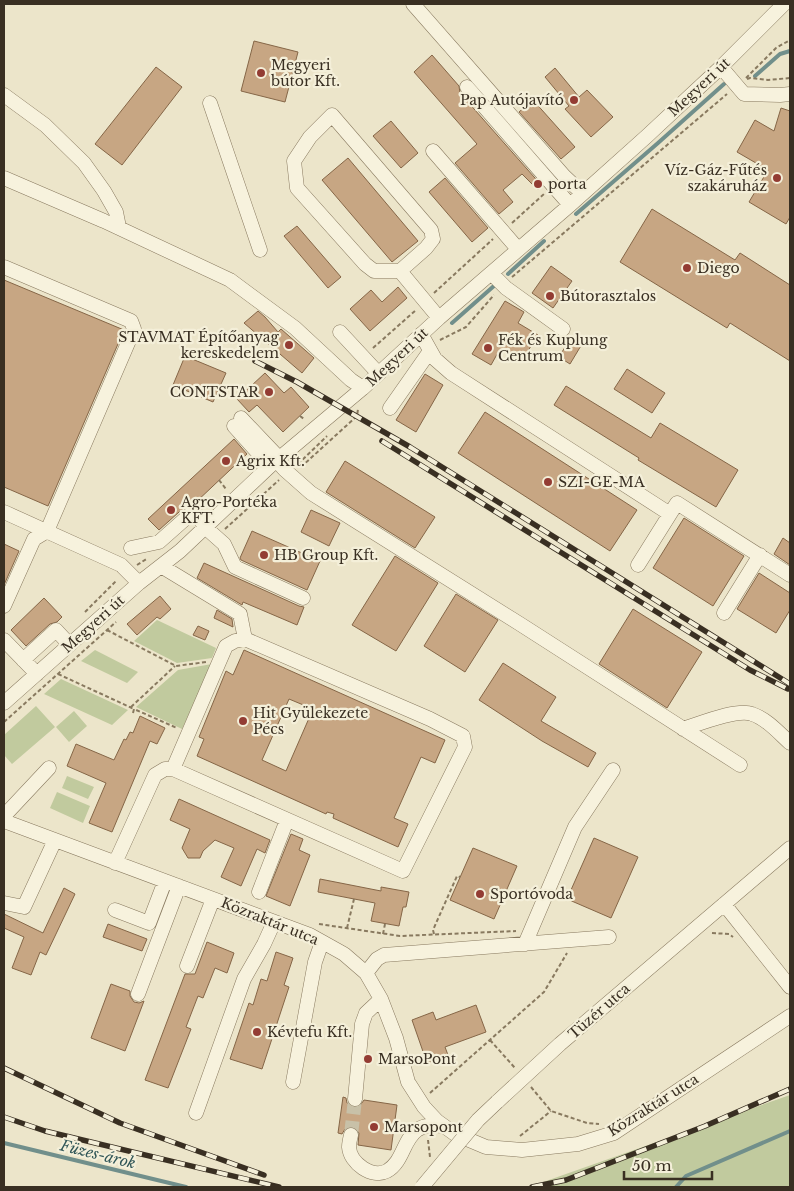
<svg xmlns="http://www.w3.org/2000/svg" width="794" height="1191" font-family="'Libre Baskerville',serif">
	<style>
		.green { fill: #c1ca9e }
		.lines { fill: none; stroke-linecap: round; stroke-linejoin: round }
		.stream { stroke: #718f8b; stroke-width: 4 }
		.building { fill: #c7a683; stroke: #856647; fill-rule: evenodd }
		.minor-tunnel { stroke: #c8c1a8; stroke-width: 14; stroke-dasharray: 14 7; stroke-linecap: butt }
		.minor-casing { stroke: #88795f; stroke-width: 15 }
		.path { stroke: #88795f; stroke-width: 2; stroke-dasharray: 4 2.5; stroke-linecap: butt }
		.minor { stroke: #f7f2dd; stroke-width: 14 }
		.rail-casing { stroke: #392f22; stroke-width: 5.5 }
		.rail { stroke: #f4efd9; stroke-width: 4; stroke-dasharray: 11; stroke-linecap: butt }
		.minor-bridge-casing { stroke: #88795f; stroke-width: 15; stroke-linecap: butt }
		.minor-bridge { stroke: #f7f2dd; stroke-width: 14 }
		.poi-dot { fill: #933c33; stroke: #f4efd9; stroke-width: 2 }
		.labels { text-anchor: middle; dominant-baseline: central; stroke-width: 4.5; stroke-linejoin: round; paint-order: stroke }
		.poi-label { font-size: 14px; fill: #392f22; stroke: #f4efd9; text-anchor: start }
		.street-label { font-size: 14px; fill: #392f22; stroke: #f4efd9 }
		.water-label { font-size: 15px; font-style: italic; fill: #325758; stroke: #f4efd9 }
	</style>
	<rect width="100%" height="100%" fill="#ece5ca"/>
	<path class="green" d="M157 620 216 648 212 658 177 663 134 641Z
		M95 650 138 672 127 683 81 661Z
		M212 664 182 729 136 707 178 670Z
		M61 679 128 710 112 725 44 694Z
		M36 706 55 727 12 764 4 755V735Z
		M74 711 87 726 69 742 56 727Z
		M67 776 94 787 88 799 62 788Z
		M57 792 90 806 83 823 50 808Z
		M790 1095V1187H529Z"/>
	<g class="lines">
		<path class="stream" d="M755 76 780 54 790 51
			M576 214 658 143 724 84
			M508 274 544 241
			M452 323 495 285
			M4 1143 186 1187
			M676 1187 686 1176 790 1131"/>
	</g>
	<path class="building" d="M254 41 298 52 285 102 241 91Z
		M432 55 459 86 460 93 542 186 538 190 522 174 503 190 513 202 499 214 455 163 477 144 414 72Z
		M156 67 182 87 122 165 95 144Z
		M555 68 579 97 587 90 613 117 591 137 565 109 569 106 545 77Z
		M533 100 575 147 561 159 519 112Z
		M781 108 790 111V217L786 224 749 202 768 170 737 152 755 120 774 131Z
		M391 121 418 153 401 168 373 136Z
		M348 158 418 241 392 262 322 180Z
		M445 178 488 228 472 242 429 192Z
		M652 209 735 260 740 253 790 285V361L730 323 727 328 620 262Z
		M297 226 341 277 328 288 284 236Z
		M551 266 572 281 553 308 532 293Z
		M4 280 124 330 48 506 4 487Z
		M398 287 407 298 370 331 350 309 371 290 382 302Z
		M505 301 524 312 518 323 538 335 521 362 500 349 491 365 472 354Z
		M258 311 265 317 278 332 281 329 314 358 302 373 244 323Z
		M571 337 582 344 570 364 559 357Z
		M185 356 226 373 213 402 173 385Z
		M627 369 665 393 652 413 614 389Z
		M265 373 284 393 291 387 309 407 283 432 257 405 249 412 237 399Z
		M425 374 443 385 416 432 396 420Z
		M566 386 651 438 660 423 738 470 716 507 638 460 639 458 554 405Z
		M485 412 637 510 610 551 458 453Z
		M234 439 247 454 195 503 188 504 159 530 148 519Z
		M345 461 435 517 415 548 326 492Z
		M311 510 340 523 329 546 301 532Z
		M684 518 744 556 713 606 653 568Z
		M252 531 320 561 307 590 241 560 240 558Z
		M783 538 790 543V565L774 554Z
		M4 544 19 551 4 585Z
		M395 556 438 583 396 651 352 625Z
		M204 563 299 606 304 607 297 625 243 602 242 605 197 578Z
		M759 573 790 593V610L776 633 737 609Z
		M456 594 498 620 465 672 424 646Z
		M160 596 171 609 160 619 157 617 137 635 127 624Z
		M44 598 62 617 57 622 50 624 26 646 11 630Z
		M633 609 702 652 667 708 599 664Z
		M217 610 232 619 233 627 214 618Z
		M198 626 209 631 205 640 193 635Z
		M244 650 445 740 435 763 421 757 394 818 408 824 398 847 333 818 334 814 327 812 326 814 197 756 204 739 199 737 226 671 233 675ZM289 699 313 709 286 771 262 760Z
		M503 663 556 697 541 721 596 753 588 767 542 741 479 700Z
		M140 716 165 728 157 744 150 741 112 832 89 823 106 783 67 766 76 744 114 760 124 739 126 740 130 732 133 733Z
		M179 799 270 840 265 853 257 849 241 886 221 877 234 848 215 840 203 851 200 858H188L182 848 190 829 170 820Z
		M291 834 303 839 299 850 310 855 290 906 266 896Z
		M594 838 638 857 611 918 567 899Z
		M473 848 517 866 494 919 450 900Z
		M320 879 381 891V887L409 892 406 907H403L399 926 371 921 375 903 318 892Z
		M64 888 75 894 46 955 40 952 31 975 12 968 24 937 4 928V914L43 933Z
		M108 924 147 939 142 951 103 937Z
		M207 942 234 953 227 973 215 968 203 998 198 996 186 1027 191 1029 168 1088 145 1080 185 974H195Z
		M276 952 293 958 284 985 289 987 262 1069 230 1059 249 1003 253 1005 261 979 267 981Z
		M111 984 130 991V996L134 1002 139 1003 144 1001 125 1051 91 1038Z
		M476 1005 486 1032 445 1047 448 1055 427 1063 412 1020 433 1012 436 1020Z
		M343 1097 346 1098 347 1103 354 1108 359 1107 364 1100 397 1105 391 1150 358 1145 359 1133 354 1127 345 1129 342 1134 338 1133Z"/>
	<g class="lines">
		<path class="minor-tunnel" d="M351 1135 355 1099"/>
		<g class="minor-casing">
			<path id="minor" d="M413 4 564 176 582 193
				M721 67 744 94 780 95 790 94
				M467 87 570 205
				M4 95 45 125 84 163 104 191 116 212 119 227
				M210 103 260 250
				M433 151 518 249
				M4 178 104 221 230 280 295 328 351 380 363 388
				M4 267 131 321 134 329 47 531 34 539 4 606
				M400 271H374L365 264 297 188 294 161 310 137 332 115 431 230 433 239 426 248 400 271 439 318
				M491 273 506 288 563 329
				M340 332 378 373
				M421 334 435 359 451 373 670 514 638 565
				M390 408 430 351
				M241 418 279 458
				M234 426 270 466
				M276 460 285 470 311 493 520 624 740 765
				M4 512 121 565 139 583
				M670 514 677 503 790 575
				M131 548 159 542 194 511 206 528 224 544 235 567 303 598
				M161 566 240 614 245 639
				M724 613 760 555
				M4 640 37 674
				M23 660 56 630 69 644
				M4 703 139 583 180 551 270 466 363 388 439 318 570 205 647 136 721 67 784 4
				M683 729C699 724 737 708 752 714 767 719 779 733 790 743
				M4 816 49 768
				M4 821 310 935 344 954 366 973 381 999 396 1038 408 1082 424 1107 437 1121 455 1134 486 1147 522 1150 578 1144 614 1133 790 1016
				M115 863 155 775 165 769H173L403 871 465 747 463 736 430 719 245 639 235 641 226 646 173 769
				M259 892 287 820
				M4 903 24 907 55 840
				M724 904 790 987
				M115 910 149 923 165 881
				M525 944 575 827 613 770
				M187 966 213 899
				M366 973 377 959 384 955 609 937
				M138 994 179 886
				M293 1082 315 962 322 942
				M355 1099 362 1024 366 1013 381 999
				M497 1102 560 1044 790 848
				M196 1113 244 979 264 944 274 922
				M351 1135C350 1139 349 1143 349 1147 350 1163 372 1179 387 1171 403 1162 403 1140 417 1130 426 1124 433 1125 443 1126"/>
		</g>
		<path class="path" d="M746 78 776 48 790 40
			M747 79 750 78 768 80 790 78
			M512 223 544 194
			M512 277 727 94
			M434 293 493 239
			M440 340 466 327 494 295
			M373 348 416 310
			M300 416 304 419
			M298 464 327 436
			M301 467 357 416 358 409
			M219 480 226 489
			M225 529 279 480
			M137 565 148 558
			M85 612 117 580
			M107 630 176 666 206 662
			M58 674 134 709
			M131 707 175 666
			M133 713 134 709 177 728
			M4 722 116 622
			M319 924 400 936 516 931
			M347 928 354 899
			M712 933 729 934 733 937
			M383 934 385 924
			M434 934 433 930 457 876 460 877
			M490 1040 515 1068
			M531 1087 551 1111 587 1123 599 1124
			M430 1093 544 992 567 953
			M520 1136 551 1111
			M428 1140 430 1157"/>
		<use href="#minor" class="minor"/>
		<g class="rail-casing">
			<path id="rail" d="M255 361 297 382 410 447 790 684
				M382 441 750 670 788 689
				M4 1068 120 1123 264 1175
				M4 1117 45 1131 279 1187
				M532 1187 566 1180 705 1126 790 1089"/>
		</g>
		<use href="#rail" class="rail"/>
		<g class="minor-bridge-casing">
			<path id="minor-bridge" d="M422 1187 478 1120 497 1102"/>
		</g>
		<use href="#minor-bridge" class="minor-bridge"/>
	</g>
	<g class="poi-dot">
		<circle cx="261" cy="73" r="5"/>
		<circle cx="574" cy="100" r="5"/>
		<circle cx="777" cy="178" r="5"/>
		<circle cx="538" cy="184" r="5"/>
		<circle cx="687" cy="268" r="5"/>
		<circle cx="550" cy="296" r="5"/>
		<circle cx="289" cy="345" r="5"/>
		<circle cx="488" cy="348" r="5"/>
		<circle cx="269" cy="392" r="5"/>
		<circle cx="226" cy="461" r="5"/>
		<circle cx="548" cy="482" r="5"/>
		<circle cx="171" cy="510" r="5"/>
		<circle cx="264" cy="555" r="5"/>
		<circle cx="243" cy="721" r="5"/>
		<circle cx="480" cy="894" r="5"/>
		<circle cx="257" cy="1032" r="5"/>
		<circle cx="368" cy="1059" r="5"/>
		<circle cx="374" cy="1127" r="5"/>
	</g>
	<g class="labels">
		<g class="poi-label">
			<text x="271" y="65">Megyeri<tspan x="271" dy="16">bútor Kft.</tspan></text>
			<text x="564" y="100" text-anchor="end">Pap Autójavító</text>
			<text x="767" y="170" text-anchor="end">Víz-Gáz-Fűtés<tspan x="767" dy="16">szakáruház</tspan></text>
			<text x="548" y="184">porta</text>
			<text x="697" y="268">Diego</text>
			<text x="560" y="296">Bútorasztalos</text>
			<text x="279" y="337" text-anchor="end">STAVMAT Építőanyag<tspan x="279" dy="16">kereskedelem</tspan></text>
			<text x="498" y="340">Fék és Kuplung<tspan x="498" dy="16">Centrum</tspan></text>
			<text x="259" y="392" text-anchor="end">CONTSTAR</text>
			<text x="236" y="461">Agrix Kft.</text>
			<text x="558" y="482">SZI-GE-MA</text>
			<text x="181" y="502">Agro-Portéka<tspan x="181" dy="16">KFT.</tspan></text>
			<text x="274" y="555">HB Group Kft.</text>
			<text x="253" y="713">Hit Gyülekezete<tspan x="253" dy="16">Pécs</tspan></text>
			<text x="490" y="894">Sportóvoda</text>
			<text x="267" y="1032">Kévtefu Kft.</text>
			<text x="378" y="1059">MarsoPont</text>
			<text x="384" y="1127">Marsopont</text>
		</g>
		<g class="street-label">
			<text transform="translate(699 87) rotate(-43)">Megyeri út</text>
			<text transform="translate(397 357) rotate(-43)">Megyeri út</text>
			<text transform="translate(93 624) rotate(-42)">Megyeri út</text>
			<text transform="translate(270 921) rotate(22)">Közraktár utca</text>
			<text transform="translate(599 1011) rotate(-41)">Tüzér utca</text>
			<text transform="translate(653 1105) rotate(-32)">Közraktár utca</text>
		</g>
		<g class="water-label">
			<text transform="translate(98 1154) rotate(14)">Füzes-árok</text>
		</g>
	</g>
	<rect width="794" height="1191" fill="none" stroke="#392f22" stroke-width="10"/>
	<path d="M624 1171v8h88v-8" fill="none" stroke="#392f22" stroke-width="2.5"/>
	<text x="632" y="1171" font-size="15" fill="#392f22" stroke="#f4efd9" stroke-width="4" paint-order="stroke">50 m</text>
</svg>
